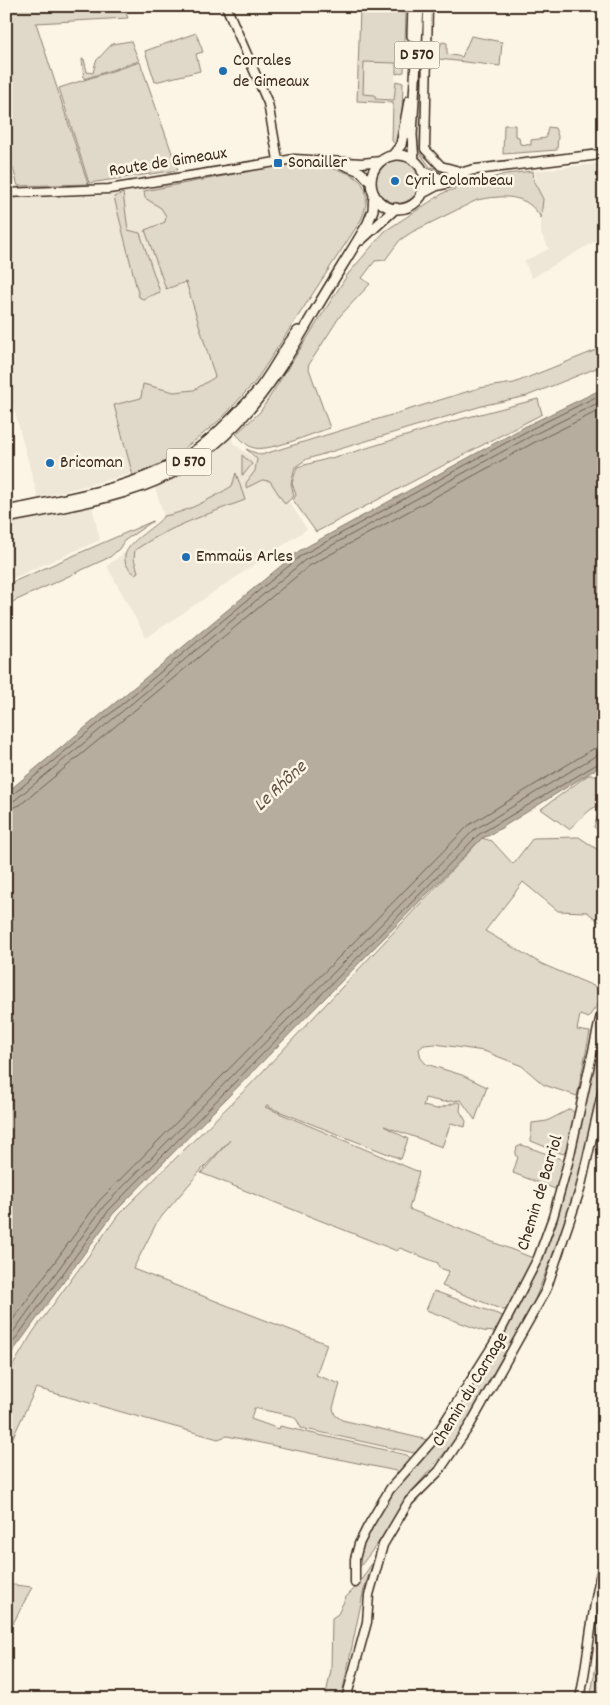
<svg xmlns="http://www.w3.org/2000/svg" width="610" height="1705" font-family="Dekko,sans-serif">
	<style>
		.built { fill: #eee6d6 }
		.green { fill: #e0d8c8; stroke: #8e8173 }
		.water { fill: #b7ad9e; stroke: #85796b }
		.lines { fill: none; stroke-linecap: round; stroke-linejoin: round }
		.shore { stroke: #6d5e51; stroke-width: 1 }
		.minor-casing { stroke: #3b2a1e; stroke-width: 11 }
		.major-casing { stroke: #3b2a1e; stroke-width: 12 }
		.minor { stroke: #fcf5e5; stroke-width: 8 }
		.major { stroke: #fcf5e5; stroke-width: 9 }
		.poi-dot { fill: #1f6fb2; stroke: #fcf5e5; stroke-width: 2 }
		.labels { text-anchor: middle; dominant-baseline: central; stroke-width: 5; stroke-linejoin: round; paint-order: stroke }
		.shield { fill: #fcf5e5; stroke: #75675a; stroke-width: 1 }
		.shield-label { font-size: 16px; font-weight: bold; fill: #3b2a1e }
		.poi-label { font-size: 18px; fill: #3b2a1e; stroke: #fcf5e5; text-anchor: start }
		.street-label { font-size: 18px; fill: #3b2a1e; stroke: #fcf5e5 }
		.water-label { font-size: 19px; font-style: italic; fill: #605144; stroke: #fcf5e5 }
	</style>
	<rect width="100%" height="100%" fill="#fcf5e5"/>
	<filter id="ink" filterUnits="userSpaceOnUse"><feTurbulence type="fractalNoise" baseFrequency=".02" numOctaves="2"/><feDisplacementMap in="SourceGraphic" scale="10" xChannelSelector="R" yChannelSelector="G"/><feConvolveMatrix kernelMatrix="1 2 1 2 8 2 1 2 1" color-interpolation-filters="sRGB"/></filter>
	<g filter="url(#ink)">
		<path class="built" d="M364 61 396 63 394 99 362 97Z
			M604 163V236L532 278 524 261 549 249 541 233V197L536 190 535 171Z
			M177 182 201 272 224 411 127 475 38 498 6 379V267L13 265 6 221V198L105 196Z
			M231 437 234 444 266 467 307 529 146 638 107 566 166 521 154 485 202 457Z
			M92 506 100 540 6 581V524Z"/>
		<path class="green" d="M6 6H123L128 18 36 23 88 184 18 186 6 144Z
			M423 6H427L421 154 430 167 452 171 443 174 429 171 418 156 416 147Z
			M360 9 406 13 404 72 396 74V63L364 62 363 94 375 95V99L394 100 396 81 403 83 402 114 395 144 392 141 393 103 357 101Z
			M196 33 203 52 196 54 200 71 155 82 145 51Z
			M471 36 502 42 500 66 430 58 431 50H439L442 42 447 43V54L462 57Z
			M131 41 139 61 84 79 82 59H84L87 72 93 73 96 61 112 44Z
			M140 62 178 170 89 183 59 88Z
			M504 125H515V136L519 137 520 144 531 145V140L546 138 548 127 555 128 558 136 557 150 503 154Z
			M376 182a22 22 0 1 1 44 0a22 22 0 1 1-44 0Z
			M282 165C318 167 386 163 361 220L255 382 222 418 197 439 166 461 133 476 114 405 141 398 143 384 174 392 194 390 215 377 186 282 166 289 145 230 165 222 166 216 161 208 145 198 144 191Z
			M533 171 534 182 543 199 541 218C527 193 503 195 477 200L412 232 400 240 385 260 375 261 362 278 370 284 340 316 308 366 330 428C313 433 266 454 251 447 245 444 240 438 236 434L260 412 348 274 385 231 445 192 505 174Z
			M123 193 128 230 140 233 160 292 143 299 139 297 114 197Z
			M604 347V365L527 396 485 405 307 459 295 467 291 483 294 496 285 504 270 481 262 480 246 488V483L255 471 257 459 246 449 261 455 479 388 514 383Z
			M538 399 542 414 316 532 293 500 296 495 292 483 297 467 357 451 461 419Z
			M242 455 252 464 244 474 242 475Z
			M236 473 245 500C208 514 168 527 135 550L134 559 138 572 135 574C104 551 152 532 164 516 185 513 213 498 232 486Z
			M153 521 124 541 119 549 110 557 6 605V585Z
			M588 775H604V802L590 810 569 829 541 809Z
			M604 810V835L594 827 598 815Z
			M579 837 604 854V878L597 893 604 894V925L587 912 558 911 523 882 485 931 542 964 603 990 600 1001 588 1018 580 1015 577 1030 590 1032 577 1096 544 1085 522 1066 484 1051 435 1044 424 1045 419 1049 421 1058 426 1064 462 1075 487 1087 475 1120 461 1100 443 1102 425 1098 423 1106 437 1109 457 1102 461 1103 460 1111 466 1121 465 1127 451 1123 442 1147 384 1126 408 1139 401 1159 268 1107V1105L265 1107 419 1172 409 1209 533 1258 508 1309 503 1310 442 1286 449 1271 439 1268 438 1263 400 1248 397 1251 201 1173 230 1140 203 1168 157 1222 133 1269 327 1344 316 1375 340 1384 333 1408 335 1415 342 1420 428 1440 422 1449 414 1453 301 1428 297 1420 292 1416 254 1408 251 1419 279 1429 280 1426 407 1455 411 1459 401 1472 227 1436 218 1439 36 1388 6 1452V1377L33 1332 119 1214 249 1086 482 838 492 841 513 864 533 838Z
			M604 1009V1070L590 1138 569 1215 529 1314 461 1433 409 1495 387 1531 359 1568V1552L365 1537 396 1486 434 1444 493 1350 527 1288 554 1220 582 1120Z
			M570 1109 575 1113 567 1150 563 1154 531 1141 532 1123 547 1121Z
			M522 1145 561 1159 565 1165 558 1190 513 1173 518 1157 515 1155 517 1147Z
			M434 1291 503 1316 495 1332 483 1331 426 1310Z
			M374 1560 364 1589 341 1699H325L331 1670 332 1618 338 1614 346 1597 358 1585Z
			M6 1584 32 1587 6 1637Z
			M604 1590V1699H590L598 1654Z"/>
		<path class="water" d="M604 388V764L490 835 482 838 113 1214 6 1361V793L299 551 526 426Z"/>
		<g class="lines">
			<path class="shore" d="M6 796 12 795 302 555 529 430 604 393
				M6 802 15 800 305 560 531 436 604 400
				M6 810 20 805 309 566 535 442 604 408
				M6 1329 99 1201 469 825 593 749 604 746
				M6 1342 104 1206 474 830 597 755 604 754
				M6 1352 109 1210 478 835 604 760"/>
			<g class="minor-casing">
				<path id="minor" d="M226 6 268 103 278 160
					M428 6 425 149 441 166 463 172
					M341 164 361 172 370 182
					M6 193 109 189 294 159 362 163 381 161
					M355 1583V1559L359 1544 368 1526 390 1489 434 1439 495 1342 538 1258 553 1217 569 1159 604 1001
					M346 1699 367 1622 369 1595 383 1545 409 1501 439 1471 470 1425 546 1290 580 1190 604 1085
					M580 1699C589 1653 592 1606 604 1560"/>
			</g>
			<g class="major-casing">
				<path id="major" d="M412 36 413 6
					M393 155 401 145 409 101
					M371 182a27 27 0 1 1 54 0a27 27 0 1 1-54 0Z
					M414 161 412 135 419 6
					M422 171 441 179 472 170 604 154
					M421 194 436 186 456 181
					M361 240 396 208
					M6 511C72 497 145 488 200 447 220 432 238 412 255 394 272 375 282 350 298 331
					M6 518C46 510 87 504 125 492 221 464 266 395 313 314 331 283 350 254 368 223L373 210 374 194"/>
			</g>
			<use href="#minor" class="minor"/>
			<use href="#major" class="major"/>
		</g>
	</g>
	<g class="poi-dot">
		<circle cx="223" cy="71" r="5"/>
		<rect x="273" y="158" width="10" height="10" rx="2.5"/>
		<circle cx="395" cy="181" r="5"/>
		<circle cx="50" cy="463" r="5"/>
		<circle cx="186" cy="557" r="5"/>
	</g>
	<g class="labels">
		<g class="shield">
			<rect x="394.5" y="41.5" width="45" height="27" rx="4"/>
			<rect x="166.5" y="448.5" width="45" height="27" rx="4"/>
		</g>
		<g class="shield-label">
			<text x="417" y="55">D 570</text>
			<text x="189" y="462">D 570</text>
		</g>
		<g class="poi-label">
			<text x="233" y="61">Corrales<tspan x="233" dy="21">de Gimeaux</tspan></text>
			<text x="288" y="163">Sonailler</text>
			<text x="405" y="181">Cyril Colombeau</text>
			<text x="60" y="463">Bricoman</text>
			<text x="196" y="557">Emmaüs Arles</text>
		</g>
		<g class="street-label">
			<text transform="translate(168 163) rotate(-9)">Route de Gimeaux</text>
			<text transform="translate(541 1193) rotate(-73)">Chemin de Barriol</text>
			<text transform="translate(471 1390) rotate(-59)">Chemin du Carnage</text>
		</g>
		<g class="water-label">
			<text transform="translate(281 787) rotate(-43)">Le Rhône</text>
		</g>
	</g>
	<rect width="610" height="1705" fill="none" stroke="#fcf5e5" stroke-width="25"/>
	<rect x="12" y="12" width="585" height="1680" fill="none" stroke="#3b2a1e" stroke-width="2" filter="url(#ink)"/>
</svg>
